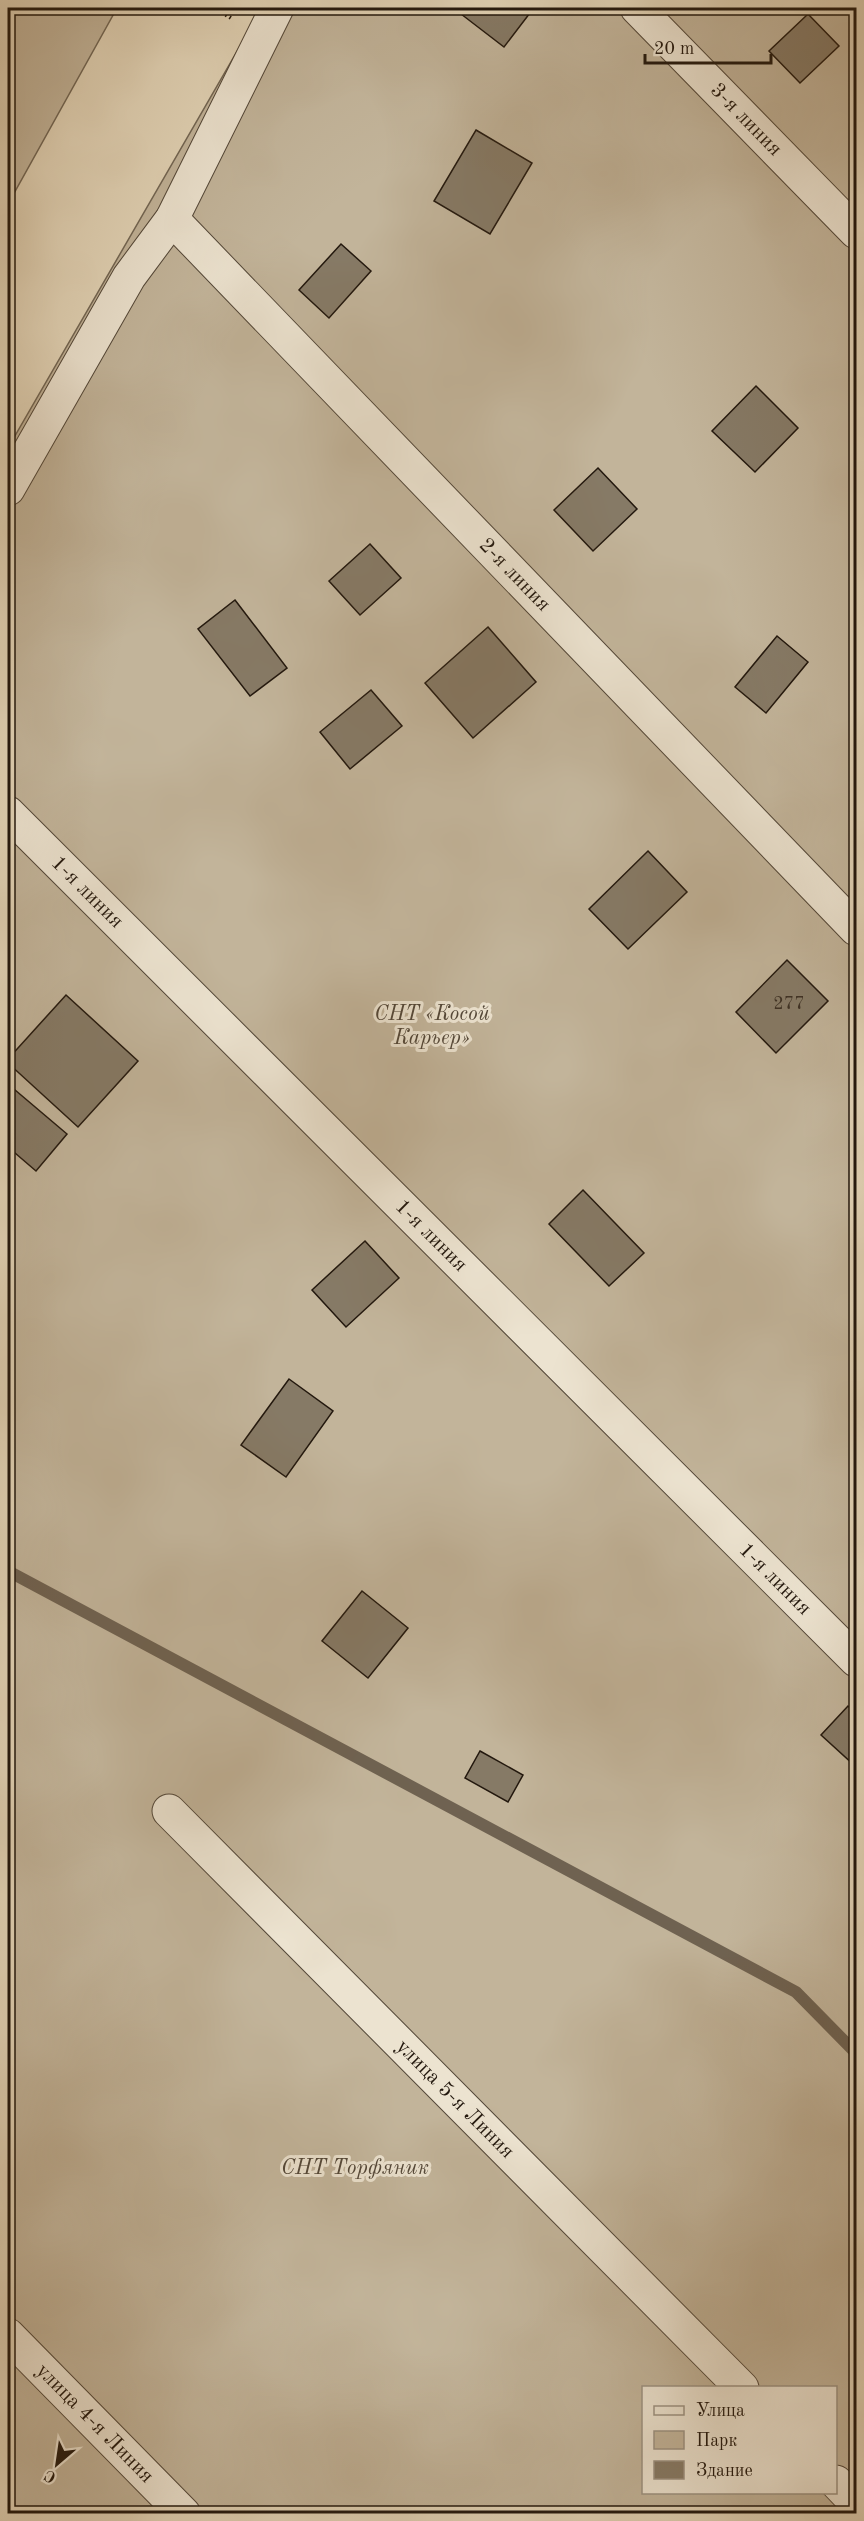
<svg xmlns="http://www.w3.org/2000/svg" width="864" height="2521" font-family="'Old Standard TT',serif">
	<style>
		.green { fill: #c2b49a; stroke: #726654; stroke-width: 1.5; fill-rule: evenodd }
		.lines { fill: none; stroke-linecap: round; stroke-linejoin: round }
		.stream { stroke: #6f6251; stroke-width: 12 }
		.building { fill: #867a66; stroke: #23180e; stroke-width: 1.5 }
		.minor-casing { stroke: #534738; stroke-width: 35 }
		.path { stroke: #23180e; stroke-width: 4; stroke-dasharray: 1.5 3; stroke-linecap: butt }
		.minor { stroke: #ece3d0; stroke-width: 33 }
		.labels { text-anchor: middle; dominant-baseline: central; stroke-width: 6; stroke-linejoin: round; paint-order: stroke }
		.number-label { font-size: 18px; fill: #3c3024 }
		.street-label { font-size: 21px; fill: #23180e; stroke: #ece3d0 }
		.park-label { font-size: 21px; font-style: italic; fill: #534738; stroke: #ece3d0 }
	</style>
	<rect width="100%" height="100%" fill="#e2d4b7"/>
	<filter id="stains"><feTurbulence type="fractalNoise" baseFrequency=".00333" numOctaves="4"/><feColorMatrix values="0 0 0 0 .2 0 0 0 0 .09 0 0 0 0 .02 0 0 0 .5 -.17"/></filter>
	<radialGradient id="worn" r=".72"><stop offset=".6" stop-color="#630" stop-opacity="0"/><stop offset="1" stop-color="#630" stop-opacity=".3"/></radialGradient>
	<path class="green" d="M8 8H117L8 204Z
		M262 8H856V2513L8 2514V448ZM644 2388H836V2492H644Z"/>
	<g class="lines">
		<path class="stream" d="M8 1571 796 1992 856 2053"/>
	</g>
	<path class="building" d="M466 8H531L533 9 504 47 461 14Z
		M808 14 839 46 800 83 769 51Z
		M476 130 532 163 490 234 434 201Z
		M341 244 371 271 329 318 299 290Z
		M756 386 798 428 755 472 712 431Z
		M598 468 637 509 593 551 554 510Z
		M370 544 401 578 360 615 329 581Z
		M235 600 287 668 250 696 198 629Z
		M488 627 536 682 473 738 425 683Z
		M777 636 808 662 766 713 735 687Z
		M371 690 402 726 350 769 320 732Z
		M648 851 687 892 628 949 589 909Z
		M787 960 828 1001 776 1053 736 1012Z
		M66 995 138 1061 78 1127 8 1063V1059Z
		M8 1084 67 1134 36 1171 8 1147Z
		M856 1189V1207L850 1204Z
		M583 1190 644 1253 609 1286 549 1224Z
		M365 1241 399 1278 346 1327 312 1290Z
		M289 1379 333 1411 286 1477 241 1445Z
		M362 1591 408 1628 368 1678 322 1641Z
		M848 1706 856 1713V1762L854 1765 821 1735Z
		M480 1751 523 1775 508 1802 465 1778Z"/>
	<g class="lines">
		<g class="minor-casing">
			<g id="minor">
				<path id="s1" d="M637 8 856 232"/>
				<path id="s2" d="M172 219 856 929"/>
				<path d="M8 489 129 277 172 219 277 8"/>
				<path id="s3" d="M8 813 856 1660"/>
				<path id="s4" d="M169 1811 742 2388"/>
				<path id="s5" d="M8 2335 184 2514"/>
				<path d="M836 2482 856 2503"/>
			</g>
		</g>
		<path class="path" d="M214 8 231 18"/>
		<use href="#minor" class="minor"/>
	</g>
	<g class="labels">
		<g class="number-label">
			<text x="789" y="1004">277</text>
		</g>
		<g class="street-label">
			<text stroke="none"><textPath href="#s1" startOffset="156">3-я линия</textPath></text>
			<text stroke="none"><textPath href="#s2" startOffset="494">2-я линия</textPath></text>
			<text stroke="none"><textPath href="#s3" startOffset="112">1-я линия</textPath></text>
			<text stroke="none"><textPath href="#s3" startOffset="598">1-я линия</textPath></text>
			<text stroke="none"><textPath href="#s3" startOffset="1084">1-я линия</textPath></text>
			<text stroke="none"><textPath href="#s4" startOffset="406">улица 5-я Линия</textPath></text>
			<text stroke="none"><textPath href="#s5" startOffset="124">улица 4-я Линия</textPath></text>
		</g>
		<g class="park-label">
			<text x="432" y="1014">СНТ «Косой<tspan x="432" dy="24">Карьер»</tspan></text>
			<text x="355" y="2168">СНТ Торфяник</text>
		</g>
	</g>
	<rect width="864" height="2521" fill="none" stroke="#e2d4b7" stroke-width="30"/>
	<rect x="9" y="9" width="846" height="2503" fill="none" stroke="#23180e" stroke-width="3"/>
	<rect x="15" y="15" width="834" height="2491" fill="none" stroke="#23180e" stroke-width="1.5"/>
	<rect x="642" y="2386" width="195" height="108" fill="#ece3d0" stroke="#9c9282" stroke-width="1.5"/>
	<rect x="654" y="2406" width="30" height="9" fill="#ece3d0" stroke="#9c9282" stroke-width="1.5"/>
	<text x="696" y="2416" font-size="18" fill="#23180e">Улица</text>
	<rect x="654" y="2431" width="30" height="18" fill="#c2b49a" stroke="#9c9282" stroke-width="1.5"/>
	<text x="696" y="2446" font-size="18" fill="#23180e">Парк</text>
	<rect x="654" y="2461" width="30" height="18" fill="#867a66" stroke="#9c9282" stroke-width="1.5"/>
	<text x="696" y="2476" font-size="18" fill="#23180e">Здание</text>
	<g transform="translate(57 2464) rotate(209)" stroke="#ece3d0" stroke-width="4.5" paint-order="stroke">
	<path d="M0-4.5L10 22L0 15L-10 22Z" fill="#23180e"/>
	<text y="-9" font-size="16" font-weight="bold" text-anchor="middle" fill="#23180e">С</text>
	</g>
	<path d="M645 54v9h126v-9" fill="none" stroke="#23180e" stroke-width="3"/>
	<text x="654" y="54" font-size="18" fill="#23180e" stroke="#ece3d0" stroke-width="4.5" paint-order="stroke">20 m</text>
	<rect width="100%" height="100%" filter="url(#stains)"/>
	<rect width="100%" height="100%" fill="url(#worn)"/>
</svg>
